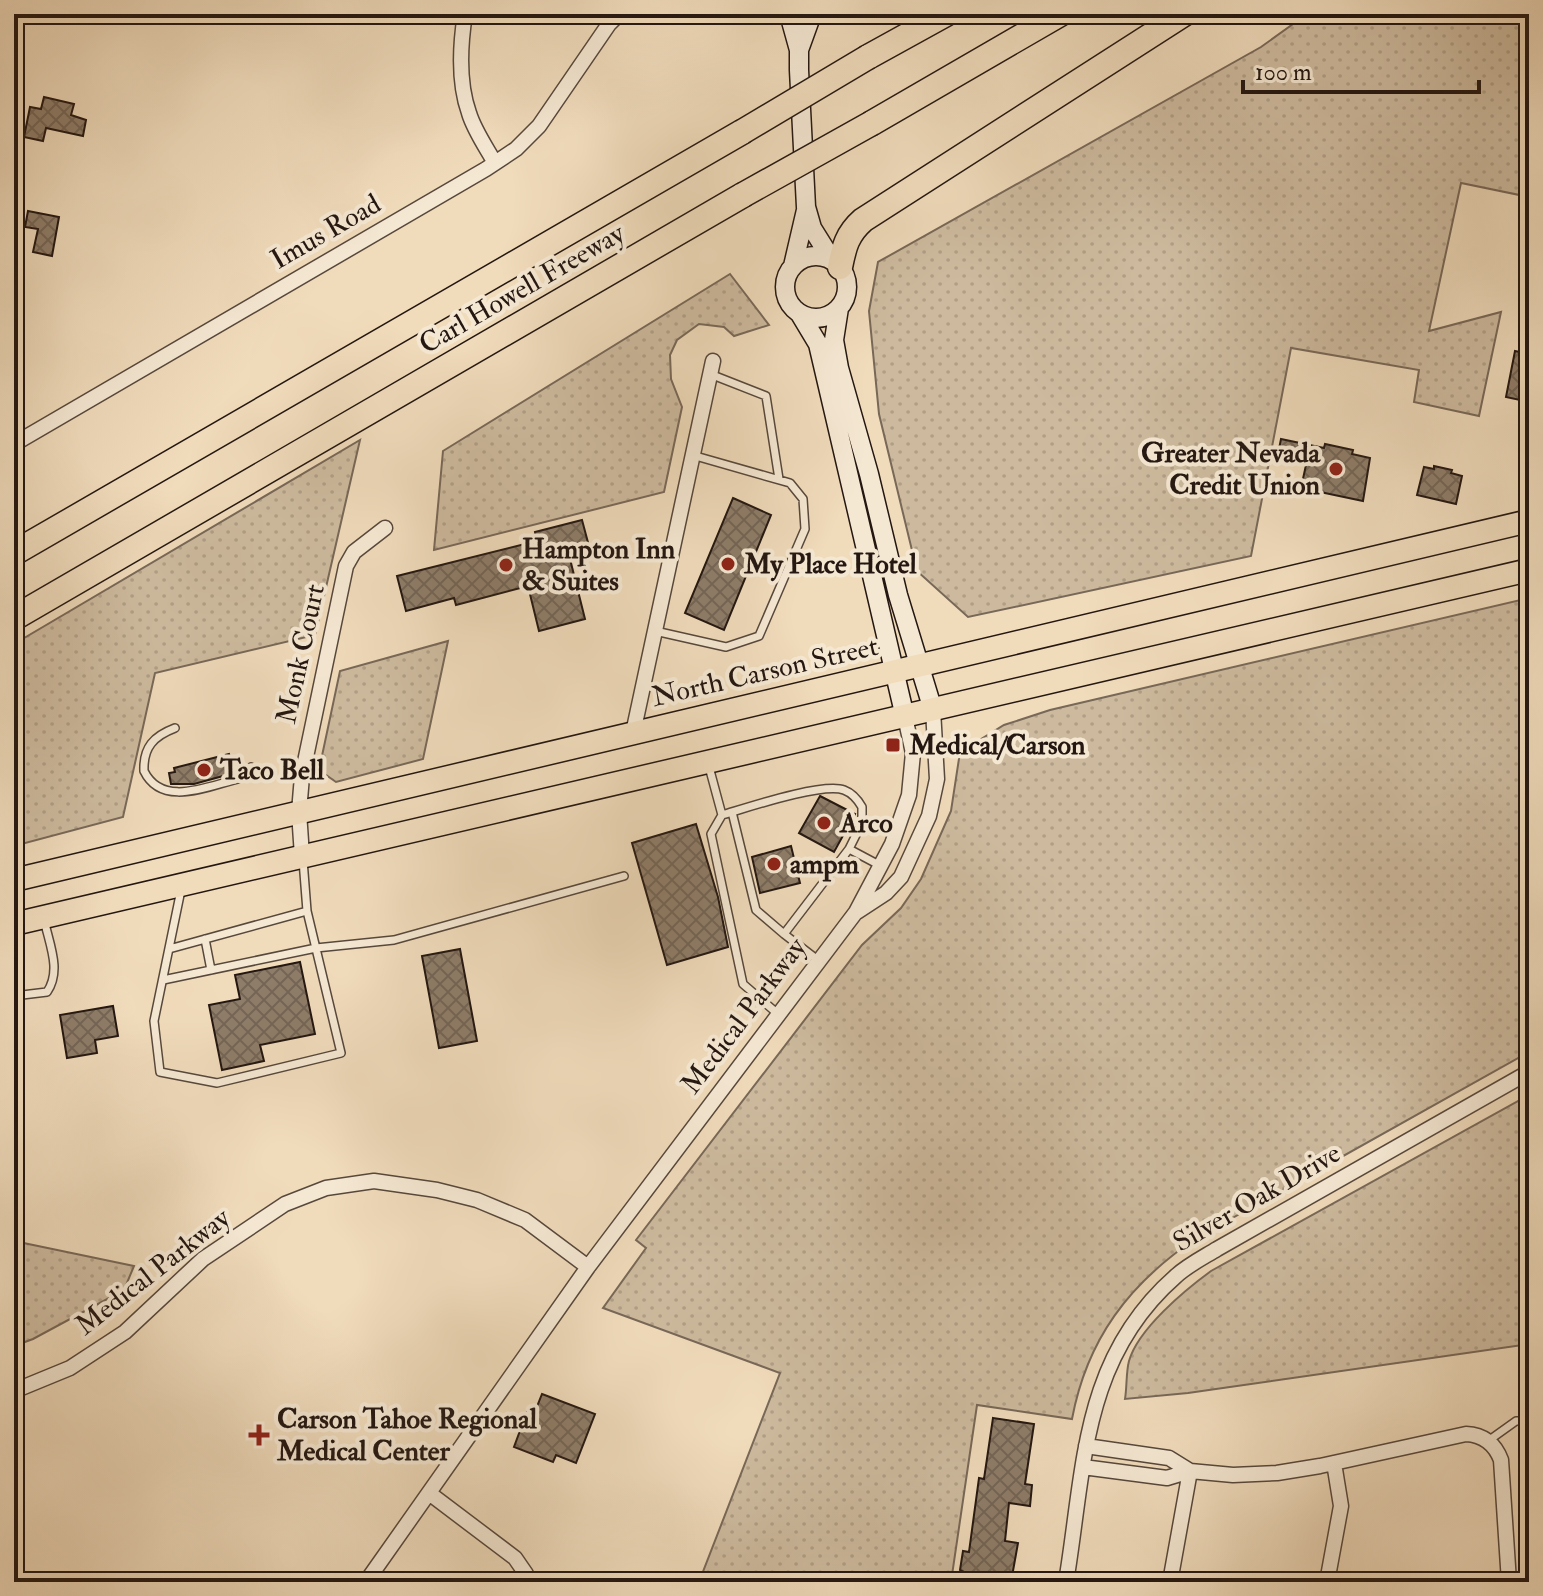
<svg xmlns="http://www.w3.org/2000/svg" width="1543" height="1596" font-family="'IM FELL Double Pica',serif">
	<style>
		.grass { fill: url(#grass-dots); stroke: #786858; stroke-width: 2 }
		.building { fill: url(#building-cross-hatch); stroke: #241711; stroke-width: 2 }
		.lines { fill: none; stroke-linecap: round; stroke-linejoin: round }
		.lane-casing { stroke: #57483c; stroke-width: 10 }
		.street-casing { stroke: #57483c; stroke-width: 17 }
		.secondary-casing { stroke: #241711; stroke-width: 21 }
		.primary-casing { stroke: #241711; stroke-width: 25 }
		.highway-casing { stroke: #241711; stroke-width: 27 }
		.lane { stroke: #f5e8d3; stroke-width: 7 }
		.street { stroke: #f5e8d3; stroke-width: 14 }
		.secondary { stroke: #f5e8d3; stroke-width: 18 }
		.primary { stroke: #f0dbbb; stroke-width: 22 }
		.highway { stroke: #f0dbbb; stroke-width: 24 }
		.highway-bridge-casing { stroke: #241711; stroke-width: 27; stroke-linecap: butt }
		.highway-bridge { stroke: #f0dbbb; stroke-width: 24 }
		.poi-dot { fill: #8f2418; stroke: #f5e8d3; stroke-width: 3 }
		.labels { text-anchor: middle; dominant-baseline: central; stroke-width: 8; stroke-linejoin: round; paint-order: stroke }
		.street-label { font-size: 28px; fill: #241711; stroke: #f5e8d3 }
		.poi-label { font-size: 28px; font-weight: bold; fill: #241711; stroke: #f5e8d3; text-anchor: start }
	</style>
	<defs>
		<pattern id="grass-dots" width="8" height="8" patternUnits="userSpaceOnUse" patternTransform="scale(2)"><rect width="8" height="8" fill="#cdba9e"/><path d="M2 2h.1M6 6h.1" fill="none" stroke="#b09f87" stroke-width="1.8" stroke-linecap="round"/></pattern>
		<pattern id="building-cross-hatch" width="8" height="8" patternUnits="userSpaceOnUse" patternTransform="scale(2)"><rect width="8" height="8" fill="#8e7d69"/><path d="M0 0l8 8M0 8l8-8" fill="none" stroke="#746555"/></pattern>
	</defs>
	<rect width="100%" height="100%" fill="#f0dbbb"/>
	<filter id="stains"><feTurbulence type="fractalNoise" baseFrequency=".0025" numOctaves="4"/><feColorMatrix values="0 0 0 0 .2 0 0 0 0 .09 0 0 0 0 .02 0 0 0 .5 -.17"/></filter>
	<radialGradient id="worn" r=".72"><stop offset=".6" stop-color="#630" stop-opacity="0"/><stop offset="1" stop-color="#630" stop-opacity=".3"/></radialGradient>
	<path class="grass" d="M1307 14H1529V197L1461 183 1429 331 1501 312 1479 416 1414 402 1419 370 1291 348 1251 556 968 617 917 571 879 414 869 311 878 262 1261 47Z
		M730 274 769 325 734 336 724 327 699 324 677 340 670 355 671 379 682 407 664 492 434 550 443 451Z
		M360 440 315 635 155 673 123 817 14 846V644Z
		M1529 598V1052L1195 1239C1129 1284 1087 1339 1072 1419L977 1405 951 1582H699L780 1373 603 1308 646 1248 636 1240 862 945 901 908 921 879 951 811 960 752 1004 725 1050 710Z
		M448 641 423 759 336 782 319 770 340 671Z
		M1529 1095V1344L1188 1393 1125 1399C1127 1387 1126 1372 1129 1361 1138 1329 1185 1290 1211 1271Z
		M14 1241 134 1266 124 1290 33 1339 14 1346Z"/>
	<path class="building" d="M44 97 74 104 71 115 86 120 83 136 46 128 43 141 24 137 30 107 41 109Z
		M28 211 59 217 52 256 33 252 38 229 25 227Z
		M1515 351 1529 354V402L1506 397Z
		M1281 439 1324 448 1325 444 1353 450 1352 454 1370 458 1363 501 1301 488 1306 465 1277 459Z
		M1434 466 1452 470 1451 473 1462 476 1456 504 1417 495 1424 467 1434 469Z
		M733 498 771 515 724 630 685 613Z
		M582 520 590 550 569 555 585 619 539 631 528 586 456 605 454 598 406 611 397 576 537 541 535 532Z
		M229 754 234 773 194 784H171L169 773 175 772 174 768Z
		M820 796 855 814 834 852 799 833Z
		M696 824 718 897 728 947 667 965 632 843Z
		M791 846 800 883 760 893 752 857Z
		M460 949 477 1041 439 1048 422 956Z
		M300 962 315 1034 260 1045 264 1061 222 1070 209 1005 240 999 235 975Z
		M113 1006 118 1036 95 1040 97 1053 67 1058 60 1015Z
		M542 1394 595 1414 576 1463 556 1455 553 1462 514 1447 527 1412 534 1414Z
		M993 1418 1034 1424 1025 1484 1032 1485 1030 1506 1009 1503 1005 1541 1018 1543 1011 1582H962L964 1572 960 1570 963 1551 969 1552 979 1478 984 1479Z"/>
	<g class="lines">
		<g class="lane-casing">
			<path id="lane" d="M710 374 766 396 779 479
				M655 631 726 647 759 636 805 529 803 499 790 483 692 455
				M175 728C154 736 143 747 144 771 162 808 208 786 238 779L247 774 251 767
				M708 763 722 815C746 808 823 782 844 790 852 793 858 800 862 807V823L849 849 881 866
				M732 812 756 910 784 934
				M722 815 711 834 743 984 778 1014
				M181 890 154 1021 160 1072 217 1083 341 1053 307 911 303 860
				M205 939 211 970
				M169 949 307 911
				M819 961 784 934 849 849
				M163 980 316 948 394 940 624 876
				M14 996 47 992C62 970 49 944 44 919
				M1488 1441 1516 1421H1529"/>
		</g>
		<g class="street-casing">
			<path id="street" d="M465 14C460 46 458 82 469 113 474 130 486 147 495 163
				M14 18 15 14
				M14 444 486 169 516 149 539 126 609 24 619 14
				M633 733 713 361
				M302 856 299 812 302 776 346 566 354 552 385 528
				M857 912 886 893 901 877 929 816 937 779 933 710
				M14 1391 70 1368 125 1332 203 1259 285 1204 326 1188 374 1181 437 1190 477 1200 525 1220 588 1267
				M1086 1446 1169 1458 1190 1471
				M1083 1467 1167 1478 1190 1471 1233 1475 1277 1473 1320 1466 1466 1434C1484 1435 1495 1444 1501 1460L1509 1582
				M429 1493 515 1558 526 1574 525 1582
				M366 1582 588 1267 856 912 892 844 909 795 913 753 905 717
				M1066 1582C1085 1468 1081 1359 1176 1276 1188 1265 1204 1257 1217 1249L1529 1072
				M1170 1582 1190 1471
				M1327 1582 1341 1506 1334 1463"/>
		</g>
		<g class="secondary-casing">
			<path id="secondary" d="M789 14 799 50
				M812 14 799 50V70L806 207 812 228 832 260
				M785 287a31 31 0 1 1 62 0a31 31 0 1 1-62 0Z
				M793 266 806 210
				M839 308 834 340 839 368 869 474 898 595 933 710
				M800 314 818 344 905 717"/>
		</g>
		<g class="primary-casing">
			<path id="primary" d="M14 880 1529 521
				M14 924 1529 570"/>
		</g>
		<g class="highway-casing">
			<path id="highway" d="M868 57 946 14
				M872 123 1060 14
				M840 267C844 247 847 234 863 220L1184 14
				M14 553 742 132
				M14 618 743 195"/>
		</g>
		<use href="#lane" class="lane"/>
		<use href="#street" class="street"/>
		<use href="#secondary" class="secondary"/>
		<use href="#primary" class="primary"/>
		<use href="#highway" class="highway"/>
		<g class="highway-bridge-casing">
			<path id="highway-bridge" d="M742 132 868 57
				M743 195 872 123"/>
		</g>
		<use href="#highway-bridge" class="highway-bridge"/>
	</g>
	<g class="poi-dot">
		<circle cx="1336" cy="469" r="8"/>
		<circle cx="728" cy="564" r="8"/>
		<circle cx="506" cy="565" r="8"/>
		<rect x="885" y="737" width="16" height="16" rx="4"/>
		<circle cx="204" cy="770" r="8"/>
		<circle cx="824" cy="823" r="8"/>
		<circle cx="774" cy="864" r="8"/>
		<path d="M255 1423h8v8h8v8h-8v8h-8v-8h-8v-8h8z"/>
	</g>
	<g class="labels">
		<g class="street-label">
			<text transform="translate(326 232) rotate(-30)">Imus Road</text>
			<text transform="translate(522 289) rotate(-30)">Carl Howell Freeway</text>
			<text transform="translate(301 654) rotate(-78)">Monk Court</text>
			<text transform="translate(765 672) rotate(-13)">North Carson Street</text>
			<text transform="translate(744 1016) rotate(-53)">Medical Parkway</text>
			<text transform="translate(1257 1198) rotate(-30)">Silver Oak Drive</text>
			<text transform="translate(153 1272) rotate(-38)">Medical Parkway</text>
		</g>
		<g class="poi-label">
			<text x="1320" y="453" text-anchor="end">Greater Nevada<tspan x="1320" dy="32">Credit Union</tspan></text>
			<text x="522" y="549">Hampton Inn<tspan x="522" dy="32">&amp; Suites</tspan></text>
			<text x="744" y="564">My Place Hotel</text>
			<text x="909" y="745">Medical/Carson</text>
			<text x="220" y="770">Taco Bell</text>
			<text x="840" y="823">Arco</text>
			<text x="790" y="864">ampm</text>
			<text x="277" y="1419">Carson Tahoe Regional<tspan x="277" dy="32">Medical Center</tspan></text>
		</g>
	</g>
	<rect width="1543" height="1596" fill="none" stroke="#f0dbbb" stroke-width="48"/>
	<rect x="16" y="16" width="1511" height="1564" fill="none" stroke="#241711" stroke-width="4"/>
	<rect x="24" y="24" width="1495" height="1548" fill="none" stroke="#241711" stroke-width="2"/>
	<path d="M1243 80v12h236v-12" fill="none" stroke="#241711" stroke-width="4"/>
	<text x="1255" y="80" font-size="24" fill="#241711" stroke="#f5e8d3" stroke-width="6" paint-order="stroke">100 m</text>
	<rect width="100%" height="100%" filter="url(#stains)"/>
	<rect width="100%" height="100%" fill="url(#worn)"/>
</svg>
